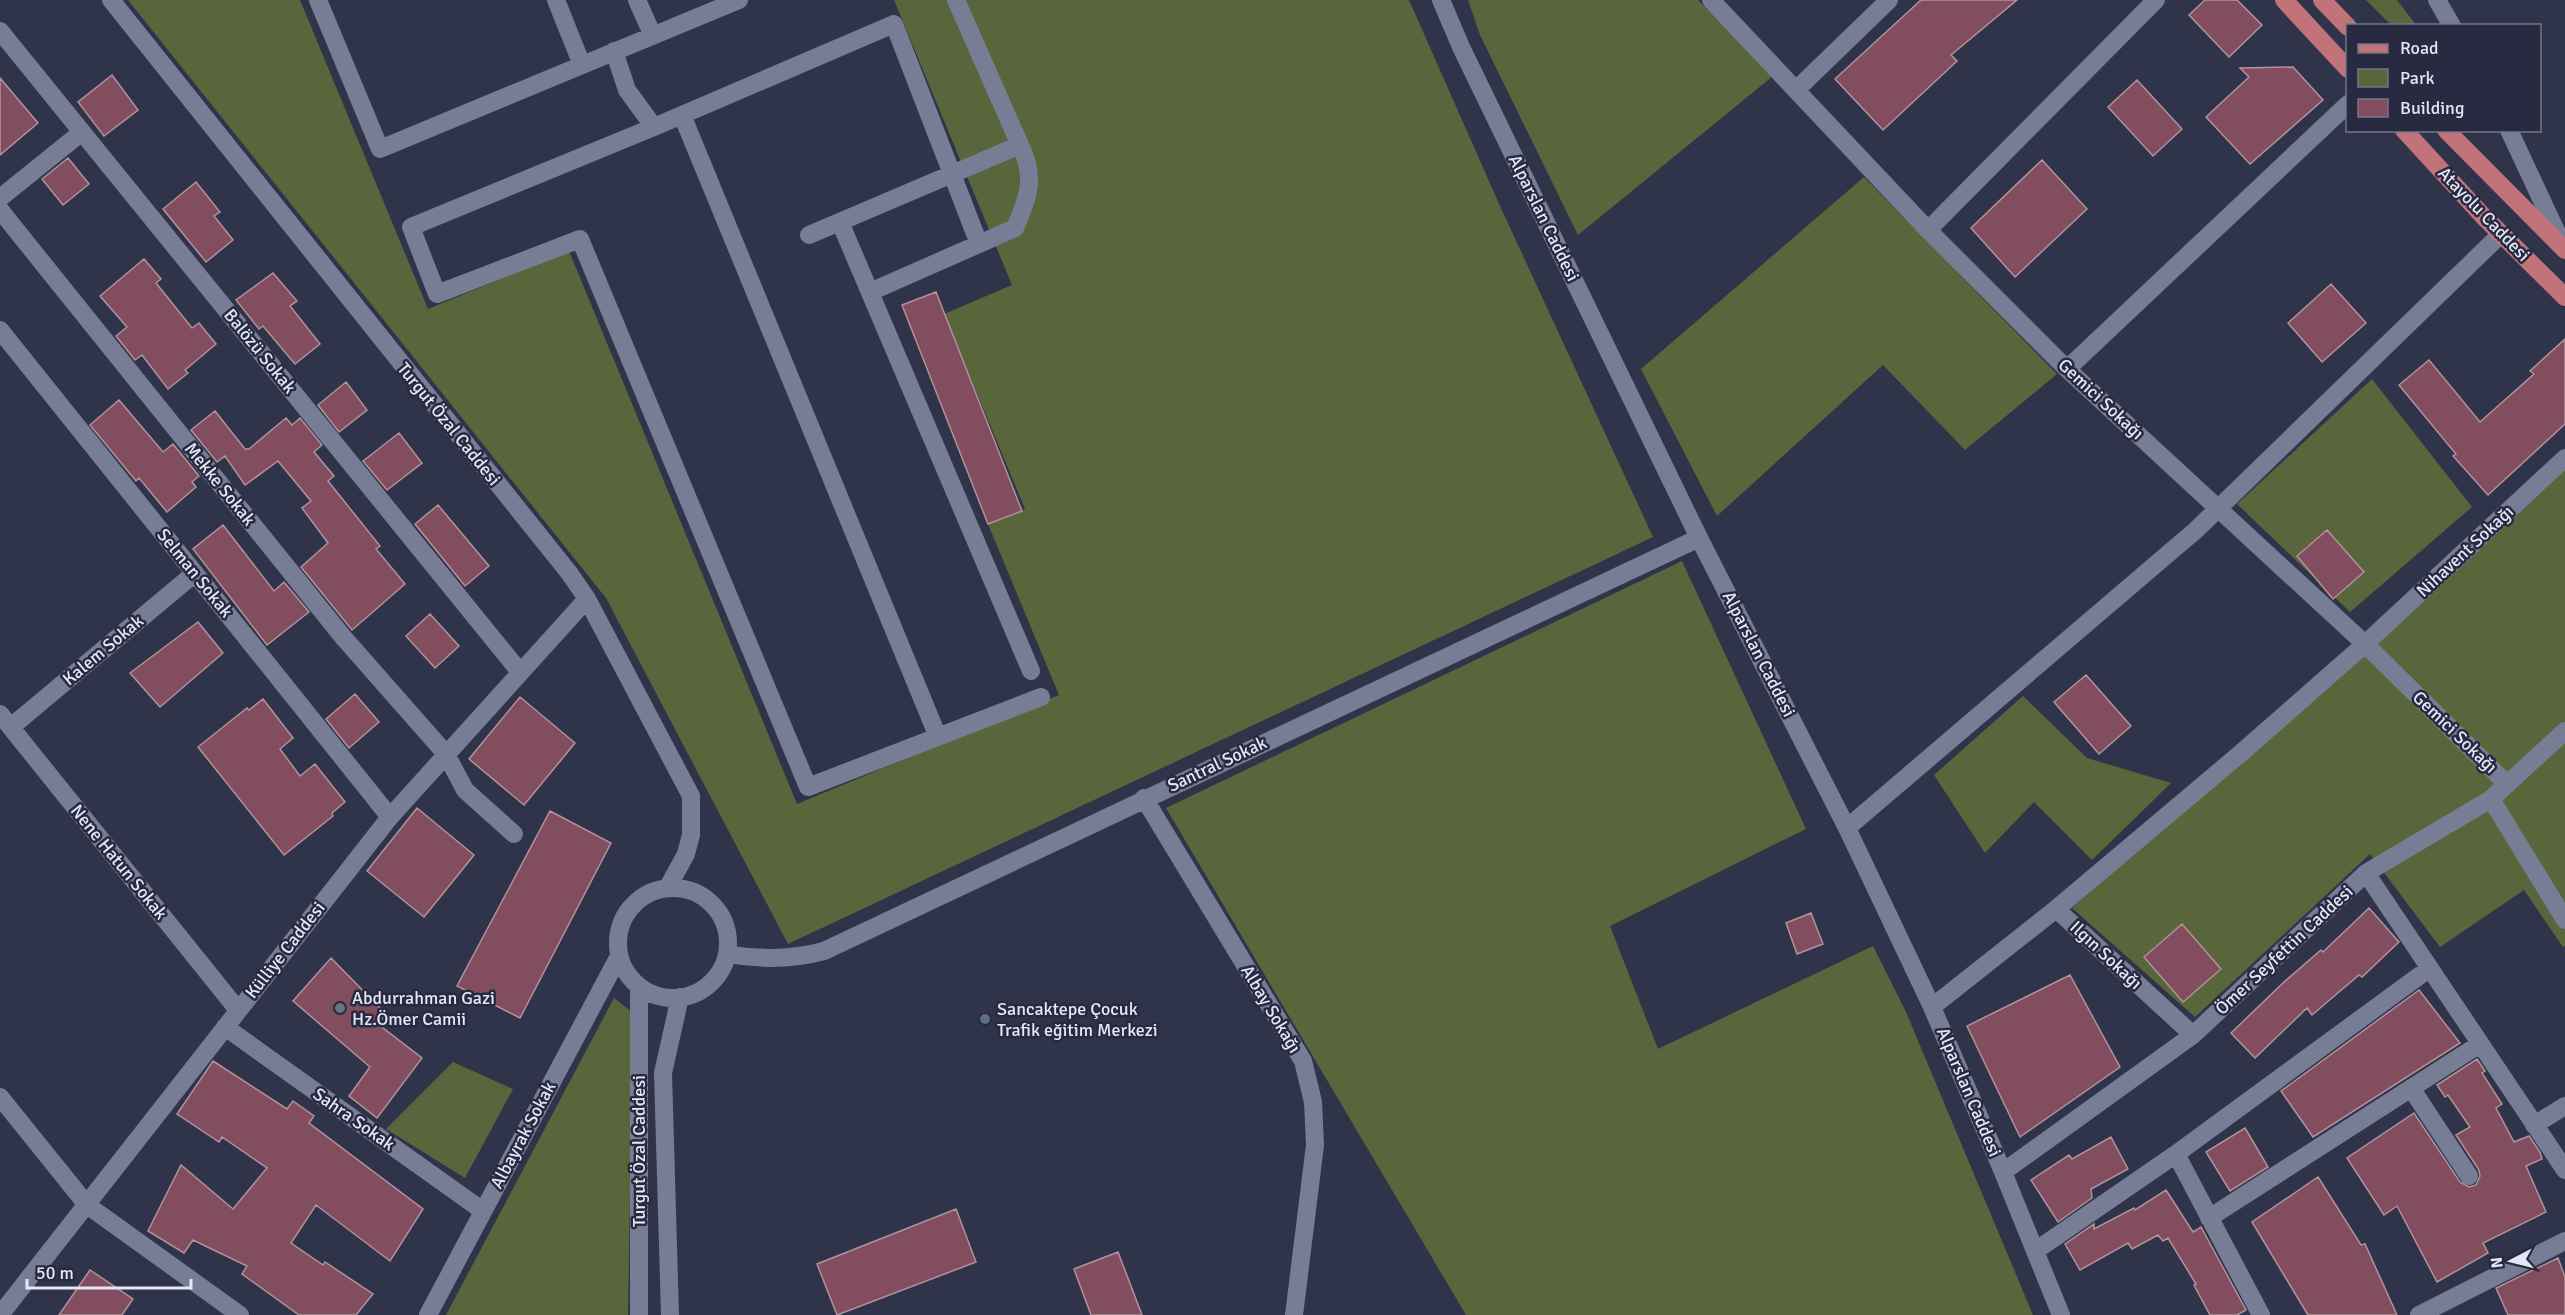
<svg xmlns="http://www.w3.org/2000/svg" width="2565" height="1315" font-family="Signika,sans-serif">
	<style>
		.green { fill: #59653a }
		.building { fill: #824d5e; stroke: #b2929b; stroke-width: 1.5 }
		.lines { fill: none; stroke-linecap: round; stroke-linejoin: round }
		.minor { stroke: #787d96; stroke-width: 18 }
		.major { stroke: #c17379; stroke-width: 18 }
		.worship-dot { fill: #6b7280; stroke: #272a40; stroke-width: 2 }
		.service-dot { fill: #5c6f8a; stroke: #272a40; stroke-width: 2 }
		.labels { text-anchor: middle; dominant-baseline: central; stroke-width: 5; stroke-linejoin: round; paint-order: stroke }
		.street-label { font-size: 18px; fill: #e4e7f5; stroke: #272a40 }
		.poi-label { font-size: 18px; fill: #e4e7f5; stroke: #272a40; text-anchor: start }
	</style>
	<rect width="100%" height="100%" fill="#30344b"/>
	<path class="green" d="M128 0H300L428 309 569 251 797 804 1059 695 988 524 1025 509 944 314 1012 285 894 0H1409L1500 206 1653 537 788 944 606 598Z
		M1468 0H1698L1773 76 1578 235 1480 35Z
		M2366 0H2397L2416 25H2391Z
		M1864 177 2057 374 1965 450 1883 365 1717 516 1641 369Z
		M2372 379 2472 507 2350 612 2237 504Z
		M2565 459V946L2563 947 2524 890 2440 947 2370 854 2195 1017 2072 908 2352 659Z
		M1682 561 1806 829 1610 926 1658 1049 1873 946 1906 1012 2033 1315H1466L1166 808Z
		M2023 696 2087 758 2171 783 2092 860 2034 802 1985 853 1934 775Z
		M614 998 633 1013 628 1315H446Z
		M453 1062 513 1089 465 1178 386 1129Z"/>
	<path class="building" d="M1921 0H2017L1951 55 1957 61 1883 130 1835 79Z
		M2205 0H2237L2262 25 2229 57 2189 15Z
		M2293 67 2323 100 2250 164 2206 117 2249 77 2240 68Z
		M112 75 138 110 104 136 78 102Z
		M0 78 38 123 0 155Z
		M2137 80 2182 129 2153 156 2108 107Z
		M68 158 89 184 63 205 42 179Z
		M2042 160 2087 209 2015 277 1971 228Z
		M196 182 220 212 214 216 233 240 206 262 163 209Z
		M144 259 161 279 156 283 192 328 199 323 216 344 185 370 188 373 168 389 142 355 135 360 116 336 127 327 100 296Z
		M273 273 297 301 290 306 320 344 295 364 263 326 259 329 236 300Z
		M2331 284 2366 323 2322 362 2288 323Z
		M936 292 1022 511 988 524 902 305Z
		M2565 339V424L2488 495 2453 456 2456 454 2399 385 2429 360 2480 422 2534 374 2530 371Z
		M346 382 367 410 339 432 318 405Z
		M119 400 163 452 173 444 199 476 192 482 196 487 167 512 139 478 136 481 90 425Z
		M215 411 245 449H249L286 418 292 425 300 418 322 445 314 452 334 476 328 481 380 546 376 549 405 584 352 630 301 567 328 543 302 508 311 501 278 461 245 485 225 456 217 462 191 430Z
		M399 433 422 463 387 490 363 461Z
		M438 505 489 566 465 586 415 524Z
		M223 525 274 591 284 582 309 612 267 645 193 549Z
		M2327 530 2364 572 2333 599 2297 556Z
		M430 614 459 646 435 668 406 636Z
		M198 622 223 653 160 707 130 673Z
		M2086 675 2131 726 2099 754 2054 702Z
		M355 694 379 722 349 748 326 719Z
		M520 697 575 743 524 805 469 759Z
		M263 699 293 738 280 749 300 776 315 764 345 802 332 813 333 816 284 855 198 747 247 708 249 710Z
		M417 808 474 855 424 917 367 871Z
		M550 811 611 843 520 1018 457 986Z
		M2369 908 2399 942 2362 977 2359 975 2312 1015 2307 1008 2255 1058 2231 1033 2284 982 2321 950 2323 952Z
		M1811 913 1823 944 1797 954 1786 923Z
		M2182 924 2221 969 2183 1002 2144 957Z
		M331 958 386 1014 378 1024 422 1058 377 1118 349 1096 370 1067 293 1001Z
		M2070 975 2120 1067 2020 1137 1967 1026Z
		M2419 990 2460 1043 2313 1137 2281 1091Z
		M2477 1059 2485 1071 2482 1073 2502 1104 2496 1108 2514 1142 2529 1136 2540 1152 2542 1159 2526 1166 2546 1212 2483 1243 2488 1253 2437 1282 2397 1206 2384 1215 2347 1158 2414 1113 2460 1182 2469 1187 2476 1185 2480 1176 2479 1170 2456 1135 2470 1127 2448 1095 2445 1097 2437 1085Z
		M213 1061 287 1109 293 1101 314 1116 309 1123 423 1209 390 1261 316 1205 291 1243 323 1265 325 1262 373 1294 356 1315H299L242 1274 247 1266 193 1240 184 1253 148 1231 181 1165 233 1209 267 1168 222 1137 219 1142 177 1114Z
		M2245 1128 2268 1167 2230 1191 2206 1152Z
		M2111 1137 2128 1169 2091 1189 2092 1198 2058 1222 2031 1180 2069 1155 2072 1159Z
		M2318 1177 2361 1245 2365 1244 2397 1315H2308L2252 1222Z
		M2166 1190 2193 1232 2201 1227 2246 1310 2237 1315H2210L2194 1285 2196 1284 2168 1238 2163 1241 2158 1235 2132 1249 2128 1243 2080 1270 2065 1244 2094 1224V1229L2134 1208 2135 1210Z
		M956 1209 976 1262 837 1315 817 1264Z
		M1118 1252 1142 1315H1091L1074 1269Z
		M2558 1258 2565 1277V1315H2508L2496 1288Z
		M90 1270 133 1299 122 1315H59Z"/>
	<g class="lines">
		<path class="minor" d="M111 0 570 574 587 599 691 796V835L686 854 668 887
			M318 0 380 149 739 0
			M556 0 582 65
			M637 0 653 36
			M956 0 1020 145
			M1441 0 1461 47 1699 538 1847 828 1932 1007 2003 1172 2061 1315
			M1711 0 1928 230 2067 369 2365 644 2506 783
			M2437 0 2452 26
			M0 31 520 672
			M614 51 627 90 654 127 411 227 437 294 580 239 808 787 1041 697
			M1796 90 1889 0
			M682 115 938 737
			M654 127 894 24 952 174 809 235
			M2509 130 2564 248
			M0 198 82 132
			M0 210 343 637 446 754 465 790 514 834
			M840 222 1031 671
			M1928 230 2156 0
			M870 292 979 244 952 174 1020 145C1036 177 1029 196 1015 228L979 244
			M0 330 390 817
			M2067 369 2348 104
			M0 714 238 1010
			M11 727 195 573
			M1144 798 1303 1061 1313 1102 1315 1145 1294 1315
			M2491 799 2565 920
			M1847 828 2196 530 2501 234
			M2366 873 2565 1170
			M618 943a55 55 0 1 1 110 0a55 55 0 1 1-110 0Z
			M2056 909 2241 753 2365 644 2565 458
			M727 954C761 960 791 960 824 951L1699 538
			M1932 1007 2056 909 2193 1035
			M225 1027 483 1211
			M2411 1088 2469 1176
			M0 1097 87 1205 240 1315
			M2534 1125 2565 1106
			M2176 1154 2430 968
			M2003 1172 2193 1035 2366 873 2491 799 2565 731
			M2209 1218 2480 1044
			M2035 1251 2176 1154 2261 1315
			M0 1315 390 817 587 599
			M428 1315 619 956
			M639 1315V987
			M670 1315 663 1073 680 997
			M2419 1315 2565 1241"/>
		<path class="major" d="M2284 0 2348 69
			M2322 0 2348 27
			M2404 130 2483 216 2565 297
			M2446 130 2565 250"/>
	</g>
	<circle class="worship-dot" cx="340" cy="1008" r="6"/>
	<circle class="service-dot" cx="985" cy="1019" r="6"/>
	<g class="labels">
		<g class="street-label">
			<text transform="translate(2484 214) rotate(46)">Atayolu Caddesi</text>
			<text transform="translate(1544 218) rotate(64)">Alparslan Caddesi</text>
			<text transform="translate(260 351) rotate(51)">Balözü Sokak</text>
			<text transform="translate(2101 399) rotate(43)">Gemici Sokağı</text>
			<text transform="translate(449 424) rotate(51)">Turgut Özal Caddesi</text>
			<text transform="translate(220 484) rotate(51)">Mekke Sokak</text>
			<text transform="translate(2465 551) rotate(-43)">Nihavent Sokağı</text>
			<text transform="translate(195 573) rotate(51)">Selman Sokak</text>
			<text transform="translate(103 650) rotate(-40)">Kalem Sokak</text>
			<text transform="translate(1759 654) rotate(63)">Alparslan Caddesi</text>
			<text transform="translate(2455 732) rotate(44)">Gemici Sokağı</text>
			<text transform="translate(1217 764) rotate(-25)">Santral Sokak</text>
			<text transform="translate(119 862) rotate(51)">Nene Hatun Sokak</text>
			<text transform="translate(285 950) rotate(-52)">Külliye Caddesi</text>
			<text transform="translate(2284 950) rotate(-43)">Ömer Seyfettin Caddesi</text>
			<text transform="translate(2106 955) rotate(43)">Ilgın Sokağı</text>
			<text transform="translate(1271 1009) rotate(59)">Albay Sokağı</text>
			<text transform="translate(1969 1092) rotate(67)">Alparslan Caddesi</text>
			<text transform="translate(354 1119) rotate(35)">Sahra Sokak</text>
			<text transform="translate(523 1135) rotate(-62)">Albayrak Sokak</text>
			<text transform="translate(639 1151) rotate(-90)">Turgut Özal Caddesi</text>
		</g>
		<g class="poi-label">
			<text x="352" y="998">Abdurrahman Gazi<tspan x="352" dy="21">Hz.Ömer Camii</tspan></text>
			<text x="997" y="1009">Sancaktepe Çocuk<tspan x="997" dy="21">Trafik eğitim Merkezi</tspan></text>
		</g>
	</g>
	<rect x="2346" y="24" width="195" height="108" fill="#272a40" stroke="#737688" stroke-width="1.5"/>
	<rect x="2358" y="44" width="30" height="9" fill="#c17379" stroke="#737688" stroke-width="1.5"/>
	<text x="2400" y="54" font-size="18" fill="#e4e7f5">Road</text>
	<rect x="2358" y="69" width="30" height="18" fill="#59653a" stroke="#737688" stroke-width="1.5"/>
	<text x="2400" y="84" font-size="18" fill="#e4e7f5">Park</text>
	<rect x="2358" y="99" width="30" height="18" fill="#824d5e" stroke="#737688" stroke-width="1.5"/>
	<text x="2400" y="114" font-size="18" fill="#e4e7f5">Building</text>
	<g transform="translate(2511 1261) rotate(263)" stroke="#272a40" stroke-width="4.5" paint-order="stroke">
	<path d="M0-4.5L10 22L0 15L-10 22Z" fill="#e4e7f5"/>
	<text y="-9" font-size="16" font-weight="bold" text-anchor="middle" fill="#e4e7f5">N</text>
	</g>
	<path d="M27 1279v9h164v-9" fill="none" stroke="#e4e7f5" stroke-width="3"/>
	<text x="36" y="1279" font-size="18" fill="#e4e7f5" stroke="#272a40" stroke-width="4.5" paint-order="stroke">50 m</text>
</svg>
